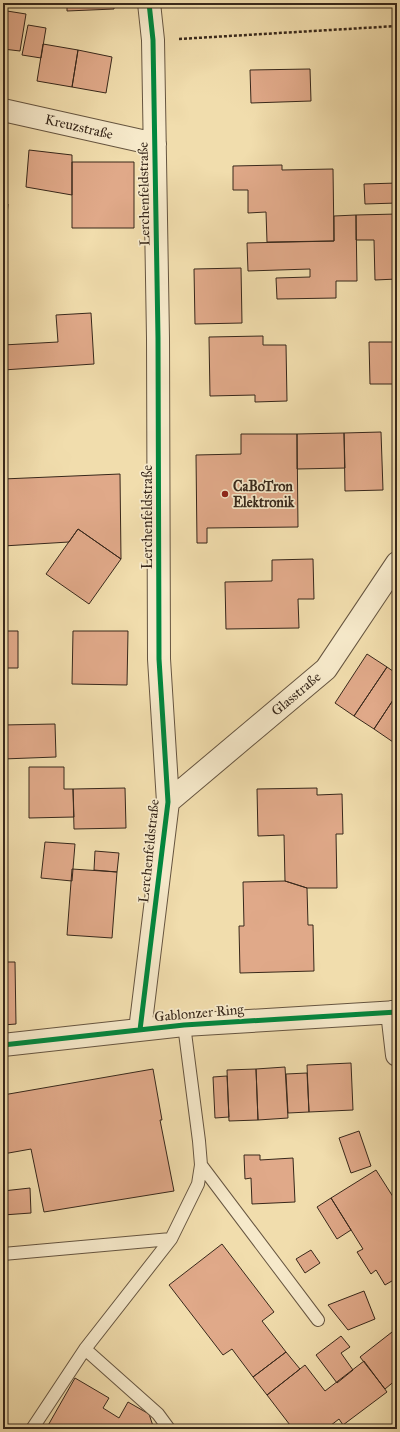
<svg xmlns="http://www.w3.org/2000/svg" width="400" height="1432" font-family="'IM FELL Great Primer',serif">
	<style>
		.building { fill: #e0a989; stroke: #38281b }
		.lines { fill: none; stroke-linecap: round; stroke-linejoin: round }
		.lane-casing { stroke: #665540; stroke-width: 14 }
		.street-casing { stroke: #665540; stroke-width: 24 }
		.path { stroke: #38281b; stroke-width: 2.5; stroke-dasharray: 3 2; stroke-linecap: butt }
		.lane { stroke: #f6e9ca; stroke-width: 12 }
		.street { stroke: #f6e9ca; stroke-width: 22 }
		.cycleway-casing { stroke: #f6e9ca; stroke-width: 8 }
		.cycleway { stroke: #00873e; stroke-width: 5 }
		.poi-dot { fill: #8f2418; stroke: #f6e9ca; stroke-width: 1.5 }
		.labels { text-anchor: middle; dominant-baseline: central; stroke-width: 3.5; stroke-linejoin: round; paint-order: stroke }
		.street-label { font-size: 14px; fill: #38281b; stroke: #f6e9ca }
		.poi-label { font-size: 14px; font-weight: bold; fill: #38281b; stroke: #f6e9ca; text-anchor: start }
	</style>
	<rect width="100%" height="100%" fill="#f1ddad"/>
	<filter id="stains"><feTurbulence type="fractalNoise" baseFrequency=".005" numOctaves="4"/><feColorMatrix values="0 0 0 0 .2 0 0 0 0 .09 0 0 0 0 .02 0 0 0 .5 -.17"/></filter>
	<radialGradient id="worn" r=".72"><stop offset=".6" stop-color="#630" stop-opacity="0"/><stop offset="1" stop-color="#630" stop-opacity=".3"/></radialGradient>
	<path class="building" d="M67 3H114V9L67 11Z
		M271 3H300L271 7Z
		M7 11 26 14 20 51 3 49V35Z
		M28 25 46 28 41 58 22 55Z
		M43 44 78 50 72 87 37 81Z
		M78 50 112 57 106 93 72 87Z
		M310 69 311 101 251 103 250 70Z
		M29 150 72 155V195L26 187Z
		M72 162H134V228H72Z
		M282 165V170L333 169 334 241 267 242 266 212 248 213V190H233V166Z
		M397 183V203L365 204 364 184Z
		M3 204H8L5 241H3Z
		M397 214V279L375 280 374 240H356V215Z
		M356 215 357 281H336V298L277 299 276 278 310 277V269L248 271 247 243 334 241V216Z
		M241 268 242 323 195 324 194 269Z
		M91 313 94 364 3 370V345L58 342 56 315Z
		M263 336V345H286L287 401 255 402V395L210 396 209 337Z
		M369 342H397V384H370Z
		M3 394H4V430H3Z
		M381 432 383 490 345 491 344 433Z
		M344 433 345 468 297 469V434Z
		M241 434H297L298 527 207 528V543H197L196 455 241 454Z
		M120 474 121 559 78 529 69 542 3 546V479Z
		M78 529 121 559 89 604 46 574Z
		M313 559 314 599H298L299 628 226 629 225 582 272 581V560Z
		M3 631H18V668H3Z
		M73 631H128L127 685 72 684Z
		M367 654 387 667 354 716 335 703Z
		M387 667 397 674V694L374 729 354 716Z
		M397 694V736L393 742 374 729Z
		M55 724 56 757 3 759V725Z
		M397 736V744L393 742Z
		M29 767H64V789H73L74 817 29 818Z
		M125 788 126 828 74 829 73 789Z
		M317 788V795L342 794 343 834H336L337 888H307L285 881 284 835 258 836 257 789Z
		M45 842 75 844 72 881 41 878Z
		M95 851 119 853 117 872 94 870Z
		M72 869 117 872 112 938 67 935Z
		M285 881 307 888 308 925H313L314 971 240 973 239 926H244L243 882Z
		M3 962H15L16 1024 3 1025Z
		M351 1063 353 1110 309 1112 307 1065Z
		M285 1067 288 1118 258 1120 256 1069Z
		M153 1069 162 1120H160L174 1191 44 1212 31 1149 3 1154V1095Z
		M256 1069 258 1120 229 1121 227 1070Z
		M307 1073 309 1112 288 1113 286 1074Z
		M227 1076 229 1117 215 1118 213 1077Z
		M359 1131 371 1166 351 1173 339 1138Z
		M244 1155H260V1160L293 1158 295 1202 252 1204 251 1178 245 1179Z
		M376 1170 397 1203V1278L385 1285 376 1270 371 1274 357 1252 363 1249 331 1198Z
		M30 1188 31 1213 3 1215V1191Z
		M331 1198 351 1230 337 1239 317 1207Z
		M222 1244 274 1312 262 1321 286 1352 253 1377 232 1349 223 1355 169 1285Z
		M311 1250 320 1263 305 1273 296 1259Z
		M364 1291 375 1319 348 1330 328 1305Z
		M392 1332 397 1338V1379L385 1389 360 1357Z
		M341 1336 350 1347 341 1353 353 1370 337 1383 316 1355Z
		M286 1352 300 1369 267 1395 253 1377Z
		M364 1361 387 1392 343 1425 339 1419 326 1429H293L267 1395 305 1365 325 1391Z
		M75 1378 109 1398 103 1408 119 1418 128 1402 149 1414 154 1429H46Z"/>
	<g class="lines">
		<g class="lane-casing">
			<path id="lane" d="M201 1165 318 1320
				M3 1254 171 1239
				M85 1349 158 1414 169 1429
				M32 1429 85 1349 171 1239 198 1184 201 1165 199 1141 184 1025"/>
		</g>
		<g class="street-casing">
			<path id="street" d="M3 110 155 144
				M168 802 326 669 397 563
				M392 1012 397 1055
				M140 1030 168 802 159 659 158 338 153 40 149 3
				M3 1045 184 1025 397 1012"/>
		</g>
		<path class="path" d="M179 39 397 26"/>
		<use href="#lane" class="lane"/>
		<use href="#street" class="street"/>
		<g class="cycleway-casing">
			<path id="cycleway" d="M140 1030 168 802 159 659 158 338 153 40 149 3
				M3 1045 184 1025 397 1012"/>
		</g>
		<use href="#cycleway" class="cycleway"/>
	</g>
	<circle class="poi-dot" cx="225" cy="494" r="4"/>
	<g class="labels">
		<g class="street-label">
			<text transform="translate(79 127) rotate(13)">Kreuzstraße</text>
			<text transform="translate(144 194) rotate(-91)">Lerchenfeldstraße</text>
			<text transform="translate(147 517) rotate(-90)">Lerchenfeldstraße</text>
			<text transform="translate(296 694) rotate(-40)">Glasstraße</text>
			<text transform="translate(149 851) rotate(-84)">Lerchenfeldstraße</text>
			<text transform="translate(199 1013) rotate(-5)">Gablonzer Ring</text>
		</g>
		<g class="poi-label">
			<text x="233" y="486">CaBoTron<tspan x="233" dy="16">Elektronik</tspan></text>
		</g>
	</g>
	<rect width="400" height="1432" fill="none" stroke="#f1ddad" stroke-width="16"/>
	<rect x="4" y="4" width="392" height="1424" fill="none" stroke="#38281b" stroke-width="2"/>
	<rect x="8" y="8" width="384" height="1416" fill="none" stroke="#38281b"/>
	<rect width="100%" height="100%" filter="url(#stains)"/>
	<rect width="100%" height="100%" fill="url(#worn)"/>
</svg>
